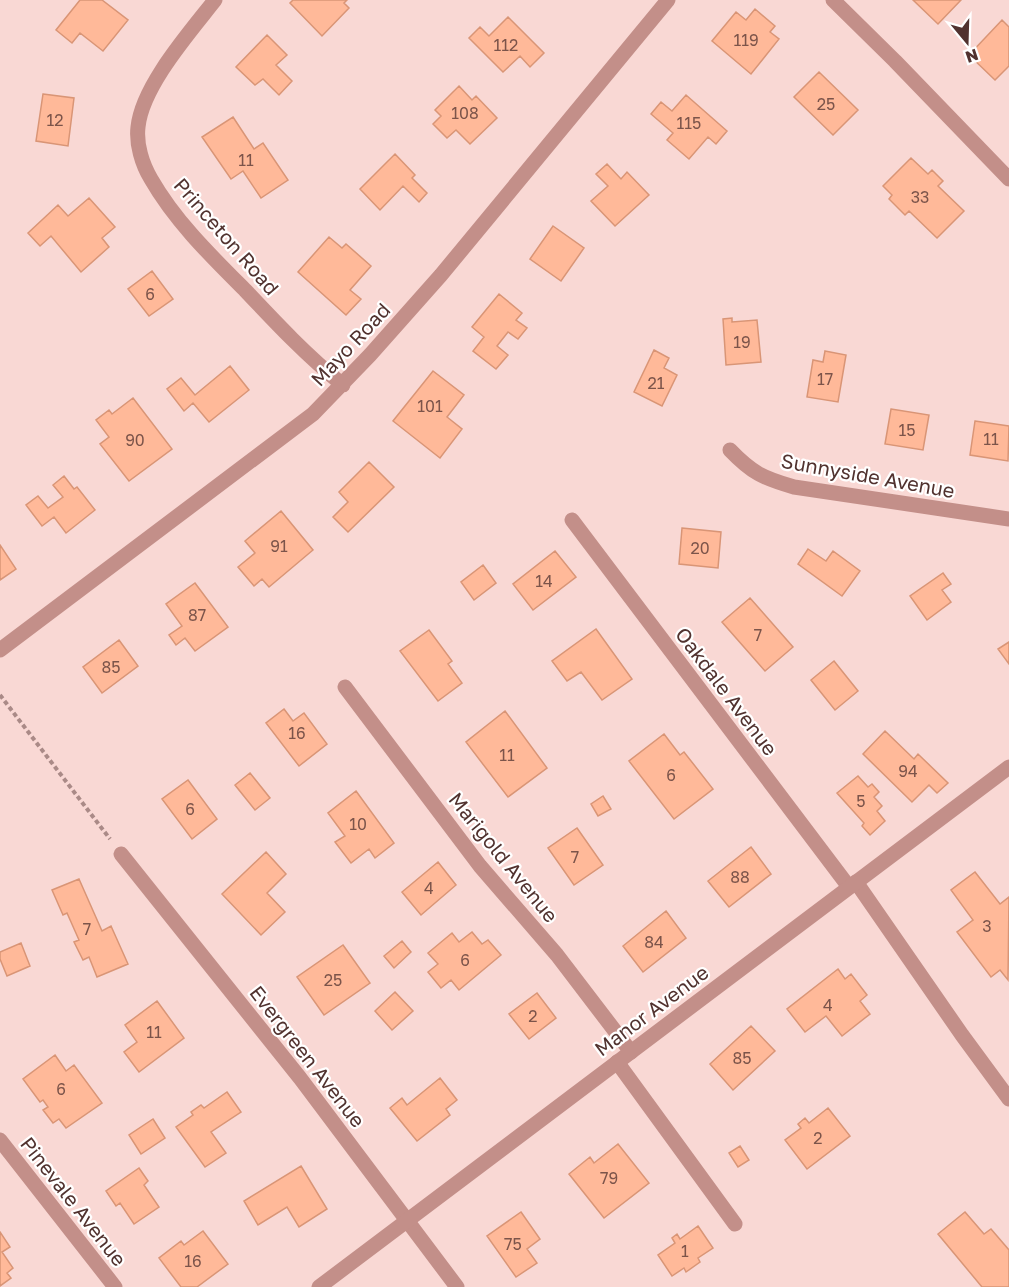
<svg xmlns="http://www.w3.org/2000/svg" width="1009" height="1287" font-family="'Golos Text',sans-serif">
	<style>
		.building { fill: #ffb999; stroke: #d99576; stroke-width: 1.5 }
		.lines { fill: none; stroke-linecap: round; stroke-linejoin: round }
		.path { stroke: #aa8a87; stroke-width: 4; stroke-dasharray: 4.5 3; stroke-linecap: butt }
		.minor { stroke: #c38f89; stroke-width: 15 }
		.tertiary { stroke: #c38f89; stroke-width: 15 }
		.labels { text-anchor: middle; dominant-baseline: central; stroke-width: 4.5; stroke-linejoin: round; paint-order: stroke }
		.number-label { font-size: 16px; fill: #7c544a }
		.street-label { font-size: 20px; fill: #51322f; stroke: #fff }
	</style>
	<rect width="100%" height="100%" fill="#f9d8d4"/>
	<path class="building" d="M80 0H102L128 20 103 51 80 33 72 43 56 30Z
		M293 0H347L344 3 349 8 322 36 290 3Z
		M913 0H961L938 24Z
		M755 9 775 26 770 32 779 39 751 74 712 41 736 12 746 20Z
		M508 17 544 53 530 67 520 56 503 72 469 38 480 27 489 36Z
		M1002 20 1009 27V66L995 80 969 55Z
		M267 35 287 55 276 65 292 81 279 95 263 79 255 85 236 67Z
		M819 72 858 110 833 135 794 97Z
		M459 86 472 100 476 96 497 118 470 144 456 130 447 138 433 124 441 116 435 110Z
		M43 94 74 98 68 146 36 141Z
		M686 95 727 131 716 144 708 137 689 159 667 140 673 133 651 114 661 102 672 111Z
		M233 117 254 149 263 143 288 180 261 198 243 171 231 179 202 137Z
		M395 154 415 175 412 178 427 193 419 202 403 186 380 210 360 189Z
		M911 158 928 174 932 170 943 181 938 186 964 211 937 238 909 211 905 215 889 199 892 195 883 186Z
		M607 164 621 179 627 172 649 195 615 226 591 201 608 186 596 174Z
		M89 198 115 227 102 238 109 247 81 272 51 236 40 246 28 233 58 205 68 216Z
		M553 226 584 248 561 281 530 259Z
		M329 237 342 248 346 244 371 266 350 290 361 299 346 315 298 272Z
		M152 271 173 299 149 316 128 289Z
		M499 294 522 313 516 320 527 328 518 339 508 332 497 346 508 355 496 369 473 351 484 337 472 327Z
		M732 318V322L757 320 761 362 726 365 723 319Z
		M654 350 669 358 664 368 677 375 662 406 634 392Z
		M825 351 846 355 838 402 807 397 813 360 823 362Z
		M230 366 249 390 209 422 193 403 184 411 167 389 181 378 195 395Z
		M433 371 464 395 447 417 462 429 440 458 393 421Z
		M133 398 172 449 129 481 100 444 109 437 96 420 109 410 112 414Z
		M891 409 929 415 923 450 885 444Z
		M975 421 1009 426 1008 461 970 455Z
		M369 462 394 487 348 532 333 517 348 502 339 492Z
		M64 476 74 489 77 487 95 510 66 533 54 517 42 526 26 505 38 496 48 508 63 497 53 485Z
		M281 511 313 550 269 587 262 579 254 586 238 567 255 553 245 541Z
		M682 528 721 532 718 568 679 564Z
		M0 545 16 569 0 580Z
		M808 549 826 561 833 551 860 571 842 596 798 564Z
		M555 551 576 577 533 610 513 584Z
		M483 565 496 583 474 600 461 582Z
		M943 573 951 584 942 590 951 602 927 620 910 596Z
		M195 583 228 627 195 651 185 638 176 645 169 635 182 626 166 604Z
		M750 598 793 647 765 671 722 622Z
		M596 629 632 679 602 700 581 672 567 681 552 661Z
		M429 630 452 661 448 664 462 683 438 701 400 651Z
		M119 640 138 666 102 693 83 667Z
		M1009 642V664L998 649Z
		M834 661 858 691 835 710 811 680Z
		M284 709 293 721 304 713 327 744 299 766 266 723Z
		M505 711 547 768 508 797 466 742Z
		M885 731 914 759 918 754 948 783 937 793 929 785 912 802 863 754Z
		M664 734 680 755 684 752 713 789 674 819 629 761Z
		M250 773 270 798 255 810 235 785Z
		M858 776 868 787 872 784 879 792 874 797 882 806 877 811 885 821 870 835 862 826 864 823 837 793Z
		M188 780 217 819 192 839 162 799Z
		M356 791 394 843 375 858 369 849 351 863 335 842 345 836 328 813Z
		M603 796 611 809 598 816 591 804Z
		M577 828 603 865 574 885 548 848Z
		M751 847 771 874 729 907 708 881Z
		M266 852 286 874 267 893 285 912 261 935 222 894Z
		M438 862 456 885 421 915 402 892Z
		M975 872 1000 904 1009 897 1008 980 1000 970 991 977 957 932 973 920 951 890Z
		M79 879 102 931 111 926 128 964 97 977 89 957 83 960 74 942 79 940 67 913 63 915 52 890Z
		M666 911 686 938 643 972 623 946Z
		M472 932 482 944 488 940 501 955 459 990 451 980 441 988 428 972 438 964 428 953 452 933 459 942Z
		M402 941 411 952 394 968 384 956Z
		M21 943 30 966 7 976 0 959V952Z
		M343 945 370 983 324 1015 297 977Z
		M838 969 845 979 851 974 867 995 860 1001 870 1014 842 1036 826 1016 805 1032 787 1009Z
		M395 992 413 1011 392 1030 375 1011Z
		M537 993 556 1018 529 1039 509 1014Z
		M157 1001 184 1038 139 1072 124 1052 137 1042 125 1025Z
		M751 1026 775 1051 733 1090 710 1064Z
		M55 1055 66 1071 74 1065 102 1103 66 1128 59 1119 53 1123 43 1110 48 1107 43 1100 40 1102 23 1079Z
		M440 1078 457 1100 446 1109 450 1115 417 1141 390 1108 402 1098 407 1105Z
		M227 1092 241 1112 211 1132 226 1153 205 1167 176 1127 193 1115 191 1112 201 1105 204 1108Z
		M828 1108 850 1136 807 1169 785 1140 801 1128 798 1124 805 1118 809 1123Z
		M153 1119 165 1138 141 1154 129 1135Z
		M618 1144 649 1183 604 1218 569 1174 590 1157 594 1163Z
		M740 1146 749 1160 738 1167 729 1153Z
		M301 1166 327 1209 299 1227 287 1207 258 1225 244 1201Z
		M139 1168 148 1181 144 1185 159 1207 134 1224 120 1203 116 1206 106 1191Z
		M521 1212 540 1239 527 1249 537 1263 516 1277 487 1236Z
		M965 1212 984 1234 991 1229 1009 1250V1287H982L938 1234Z
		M698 1226 713 1248 698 1258 700 1262 686 1272 684 1268 672 1276 658 1255 675 1243 672 1238 677 1234 680 1239Z
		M203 1231 228 1264 197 1287H181L159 1258 181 1241 184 1245Z
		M0 1232 10 1247 2 1252 13 1268 7 1273 11 1278 0 1286Z"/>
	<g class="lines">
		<path class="path" d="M0 695 110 839"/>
		<path class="minor" d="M215 0C190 32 142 86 138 127 136 144 142 164 151 179 175 221 211 256 245 290 276 323 307 356 343 385
			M833 0 895 61 1009 179
			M730 450C752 473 763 478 794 487L1009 519
			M572 520 849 887
			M0 650 313 414 370 355 441 275 668 0
			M345 687 480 866 557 955 631 1052
			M121 854 300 1078 457 1287
			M856 882 962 1035 1009 1099
			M617 1062 735 1224
			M0 1140 115 1287"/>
		<path class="tertiary" d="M319 1287 1009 767"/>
	</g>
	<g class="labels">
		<g class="number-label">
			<text x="746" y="40">119</text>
			<text x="506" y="45">112</text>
			<text x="826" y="104">25</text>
			<text x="465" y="113">108</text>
			<text x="55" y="120">12</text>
			<text x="689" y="123">115</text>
			<text x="246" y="160">11</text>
			<text x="920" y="197">33</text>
			<text x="150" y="294">6</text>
			<text x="742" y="342">19</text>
			<text x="825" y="379">17</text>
			<text x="656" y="383">21</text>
			<text x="430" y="406">101</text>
			<text x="907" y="430">15</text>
			<text x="991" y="439">11</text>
			<text x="135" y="440">90</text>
			<text x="279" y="546">91</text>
			<text x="700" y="548">20</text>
			<text x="544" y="581">14</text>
			<text x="197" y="615">87</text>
			<text x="758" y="635">7</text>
			<text x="111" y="667">85</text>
			<text x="297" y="733">16</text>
			<text x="507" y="755">11</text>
			<text x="908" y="771">94</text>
			<text x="671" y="775">6</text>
			<text x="861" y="801">5</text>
			<text x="190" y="809">6</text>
			<text x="358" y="824">10</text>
			<text x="575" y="857">7</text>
			<text x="740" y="877">88</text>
			<text x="429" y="888">4</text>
			<text x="987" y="926">3</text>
			<text x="87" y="929">7</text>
			<text x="654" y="942">84</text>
			<text x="465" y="960">6</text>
			<text x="333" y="980">25</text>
			<text x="828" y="1005">4</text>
			<text x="533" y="1016">2</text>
			<text x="154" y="1032">11</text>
			<text x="742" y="1058">85</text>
			<text x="61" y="1089">6</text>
			<text x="818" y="1138">2</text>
			<text x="609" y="1178">79</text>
			<text x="513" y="1244">75</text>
			<text x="685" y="1251">1</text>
			<text x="193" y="1261">16</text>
		</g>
		<g class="street-label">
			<text transform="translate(227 236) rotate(49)">Princeton Road</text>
			<text transform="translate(350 344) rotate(-47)">Mayo Road</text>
			<text transform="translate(868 475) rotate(10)">Sunnyside Avenue</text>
			<text transform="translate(727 691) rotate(53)">Oakdale Avenue</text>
			<text transform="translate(504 857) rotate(51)">Marigold Avenue</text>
			<text transform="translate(651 1010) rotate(-37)">Manor Avenue</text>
			<text transform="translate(308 1056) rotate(52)">Evergreen Avenue</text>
			<text transform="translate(74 1201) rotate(52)">Pinevale Avenue</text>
		</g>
	</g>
	<g transform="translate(967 42) rotate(161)" stroke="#ffffff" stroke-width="4.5" paint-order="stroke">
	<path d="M0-4.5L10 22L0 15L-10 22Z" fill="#51322f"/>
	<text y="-9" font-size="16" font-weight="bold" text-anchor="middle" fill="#51322f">N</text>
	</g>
</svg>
